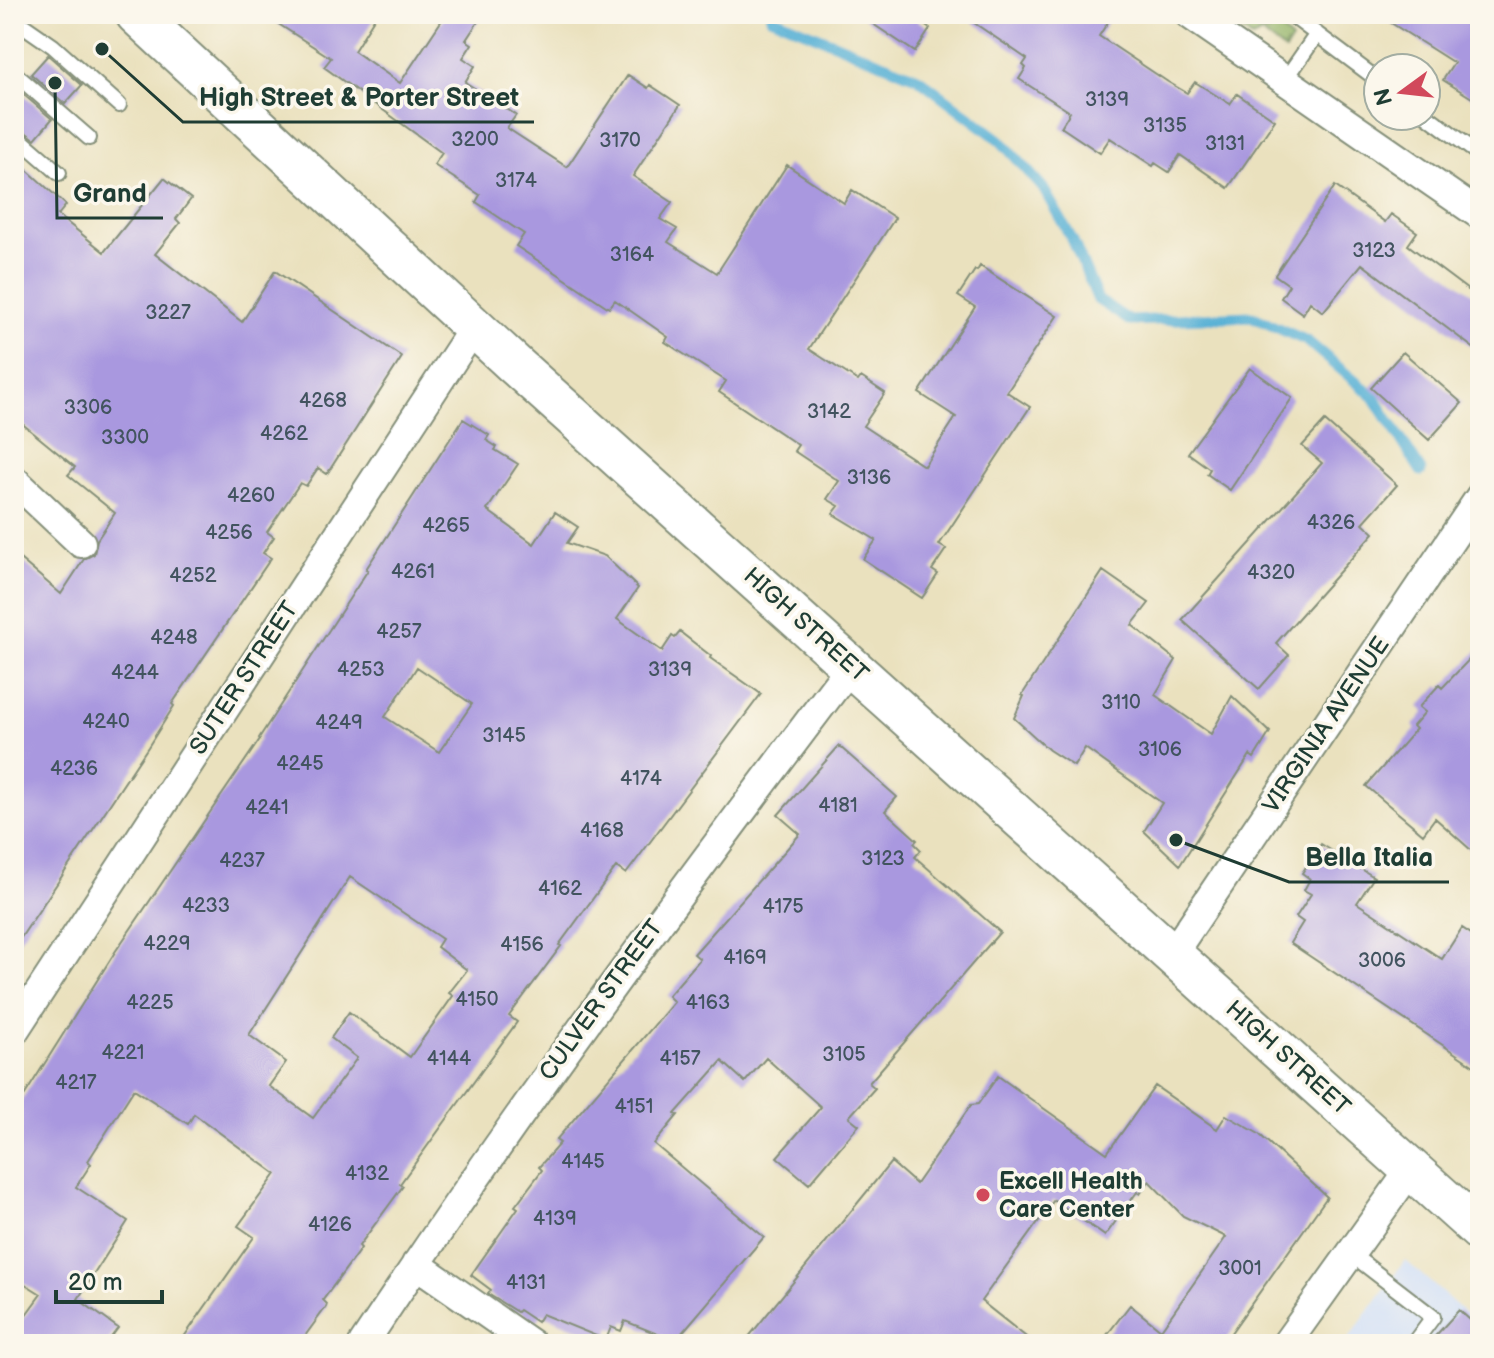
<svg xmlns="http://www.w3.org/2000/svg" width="1494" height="1358" font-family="'Balsamiq Sans',sans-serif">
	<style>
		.built { fill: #cadcf9 }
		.forest { fill: url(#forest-firs); stroke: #58784c; stroke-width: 2 }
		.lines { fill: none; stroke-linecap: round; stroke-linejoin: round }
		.stream { stroke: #58b1d5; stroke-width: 11 }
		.building { fill: #a998df; fill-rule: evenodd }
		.lane-casing { stroke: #848f79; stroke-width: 18 }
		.street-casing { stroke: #848f79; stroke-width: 32 }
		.secondary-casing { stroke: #848f79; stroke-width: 44 }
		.lane { stroke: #fff; stroke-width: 14 }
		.street { stroke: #fff; stroke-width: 28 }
		.secondary { stroke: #fff; stroke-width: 40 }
		.poi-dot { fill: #d1495b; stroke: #fbf7ec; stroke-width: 3 }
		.labels { text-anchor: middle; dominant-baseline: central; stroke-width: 7; stroke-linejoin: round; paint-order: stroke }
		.number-label { font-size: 20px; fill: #42545f }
		.street-label { font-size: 24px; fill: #1f3d34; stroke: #fbf7ec }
		.poi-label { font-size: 24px; font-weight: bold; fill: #1f3d34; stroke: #fbf7ec; text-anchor: start }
		.leader { fill: none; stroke: #1f3d34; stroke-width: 3 }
		.callout-dot { fill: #1f3d34; stroke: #fbf7ec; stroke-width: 3 }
		.callout-label { font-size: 26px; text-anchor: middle; font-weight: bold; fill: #1f3d34; stroke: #fbf7ec; stroke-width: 7; stroke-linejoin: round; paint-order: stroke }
	</style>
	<defs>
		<pattern id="forest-firs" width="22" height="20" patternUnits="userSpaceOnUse" patternTransform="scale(2)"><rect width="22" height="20" fill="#92b265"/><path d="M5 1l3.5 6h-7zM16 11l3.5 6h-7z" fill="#779254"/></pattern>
	</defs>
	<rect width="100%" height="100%" fill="#fbf7ec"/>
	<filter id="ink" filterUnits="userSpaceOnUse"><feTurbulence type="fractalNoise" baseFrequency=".0125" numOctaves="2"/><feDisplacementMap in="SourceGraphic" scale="16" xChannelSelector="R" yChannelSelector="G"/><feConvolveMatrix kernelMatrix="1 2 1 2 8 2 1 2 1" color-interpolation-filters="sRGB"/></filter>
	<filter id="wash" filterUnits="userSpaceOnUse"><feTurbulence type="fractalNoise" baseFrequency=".006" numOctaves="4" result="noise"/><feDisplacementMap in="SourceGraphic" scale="32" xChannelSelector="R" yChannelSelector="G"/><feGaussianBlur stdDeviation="1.8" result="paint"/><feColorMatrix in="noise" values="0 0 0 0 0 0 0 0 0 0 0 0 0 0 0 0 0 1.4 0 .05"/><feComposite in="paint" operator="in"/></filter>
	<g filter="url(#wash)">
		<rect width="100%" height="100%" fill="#eae1be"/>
		<path class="built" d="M1405 1260 1480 1326V1344H1345Z"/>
		<path class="forest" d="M1221 14H1263L1292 40 1285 51 1262 33 1252 38Z"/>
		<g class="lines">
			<path class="stream" d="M771 17 918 78 1000 140 1043 188 1073 241 1098 300 1130 321 1251 316 1307 341 1374 397 1421 471"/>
		</g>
		<g id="blocks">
			<path class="building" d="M263 14H377L354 51 400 83 446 14H483L466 40 472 44 463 58 475 66 465 82 516 115 507 128 567 167 628 75 648 88 650 85 680 105 633 176 672 202 660 219 677 229 668 242 717 273 787 165 844 203 852 190 895 218 809 349 858 381 861 377 885 393 863 426 924 466 956 417 919 393 975 307 958 296 975 270 977 271 980 266 1057 316 1007 392 1030 407 939 545 946 549 932 570 938 574 922 598 863 559 876 540 833 514 839 506 827 499 839 481 794 451 798 445 719 392 726 381 665 342 668 337 615 300 609 308 516 246 524 234 476 202 480 195 434 165 442 153 324 67 331 58Z
				M858 14H908L930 29 915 52Z
				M961 14H1113L1099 36 1168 82 1187 93 1195 82 1230 104 1237 94 1275 120 1228 188 1180 155 1169 172 1155 163 1153 166 1110 138 1100 153 1061 127 1070 112 1019 79 1026 68 1023 65 1027 59Z
				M1377 14H1480V103L1443 80 1454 63Z
				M48 55 82 85 65 104 31 74Z
				M17 89 52 119 35 139 14 124V93Z
				M14 147 21 154 16 160 66 205 58 215 104 252 164 178 191 199 176 219 180 223 155 254 242 322 275 271 402 357 327 474 318 468 306 486 300 483 267 532 274 537 263 553 271 558 172 704 174 706 148 747 14 948V554L61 594 84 559 94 554 97 540 115 513 68 475 75 467 14 417Z
				M1335 186 1385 222 1391 214 1417 232 1408 245 1480 299V353L1362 264 1323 312 1310 302 1303 314 1281 298 1289 285 1275 275Z
				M1403 352 1462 403 1429 440 1371 388Z
				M1250 368 1292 398 1230 490 1207 474 1210 469 1188 453Z
				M463 419 489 435 486 440 497 447 495 450 518 464 487 510 534 544 555 512 578 527 567 543 605 556 638 588 617 619 662 651 672 636 675 638 680 632 711 656 710 658 761 694 626 874 616 867 559 945 561 946 509 1016 517 1022 400 1184 403 1186 359 1246 361 1248 323 1300 327 1304 326 1307 299 1344H179L254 1237 238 1226 276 1174 194 1114 188 1124 134 1089 88 1161 91 1164 76 1187 128 1221 78 1299 118 1328 106 1344H14V1331L41 1294 14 1277V1112L115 952 260 739 259 738 368 570 366 569ZM417 667 472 704 439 752 385 717ZM350 877 442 939 437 947 467 970 449 993 453 996 410 1057 349 1012 331 1038 357 1058 313 1118 269 1086 286 1062 249 1035Z
				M1325 421 1397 485 1363 523 1374 533 1276 643 1289 655 1259 689 1182 620 1322 463 1302 446Z
				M1103 571 1149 603 1132 625 1176 660 1155 695 1211 734 1232 696 1270 732 1254 758 1250 755 1180 865 1144 831 1162 803 1085 748 1074 766 1049 750 1014 718 1024 696 1022 695Z
				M1480 648V858L1435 818 1423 834 1366 786 1416 729 1413 726 1425 712 1419 707 1439 685 1442 688Z
				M839 746 897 797 885 811 917 840 914 843 921 850 915 857 1000 932 869 1083 875 1088 849 1117 859 1125 809 1184 777 1157 821 1107 766 1058 745 1082 722 1061 675 1114 678 1115 654 1144 764 1237 675 1341 625 1321 621 1331 611 1327 606 1340 542 1314 537 1322 519 1310 517 1312 488 1294 491 1290 471 1275 518 1208 515 1206 542 1170 539 1167 560 1143 556 1140 674 1002 668 996 700 959 694 954 800 834 778 815Z
				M1321 844 1374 877 1357 903 1442 959 1462 928 1480 940V1070L1290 943 1303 922 1296 917 1311 894 1304 890 1310 879 1302 873Z
				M998 1076 1107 1153 1155 1086 1217 1129 1226 1115 1259 1134 1327 1197 1223 1344H1100L1130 1305 1161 1330 1226 1237 1183 1216 1149 1181 1140 1194 1137 1192 1105 1236 1054 1200 981 1301 1035 1344H743L891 1162 916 1184 971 1105 978 1104Z
				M1459 1310 1480 1329V1344H1428Z"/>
		</g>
	</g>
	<g filter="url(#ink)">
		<use href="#blocks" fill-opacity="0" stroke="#848f79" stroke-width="2"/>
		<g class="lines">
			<g class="lane-casing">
				<path id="lane" d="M1290 14 1378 80
					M14 19 53 46 119 105
					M14 73 89 138
					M1285 80 1317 34
					M1426 115 1480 155
					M14 134 59 173
					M1350 1253 1433 1317 1413 1344"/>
			</g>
			<g class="street-casing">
				<path id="street" d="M1189 14 1480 215
					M14 480 81 543
					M1173 953 1480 497
					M14 1031 475 326
					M416 1264 531 1344
					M363 1344C517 1111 683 888 851 666
					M1286 1344 1411 1169"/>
			</g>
			<g class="secondary-casing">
				<path id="secondary" d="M136 14 514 364 1480 1231"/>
			</g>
			<use href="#lane" class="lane"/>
			<use href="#street" class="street"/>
			<use href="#secondary" class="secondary"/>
		</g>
	</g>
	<circle class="poi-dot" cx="983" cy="1195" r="8"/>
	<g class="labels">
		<g class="number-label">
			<text x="1107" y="100">3139</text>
			<text x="1165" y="126">3135</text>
			<text x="475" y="140">3200</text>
			<text x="620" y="141">3170</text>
			<text x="1225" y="144">3131</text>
			<text x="516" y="181">3174</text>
			<text x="1374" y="251">3123</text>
			<text x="632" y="255">3164</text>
			<text x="168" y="313">3227</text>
			<text x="323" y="401">4268</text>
			<text x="88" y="408">3306</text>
			<text x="829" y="412">3142</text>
			<text x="284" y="434">4262</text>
			<text x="125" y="438">3300</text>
			<text x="869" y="478">3136</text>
			<text x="251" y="496">4260</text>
			<text x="1331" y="523">4326</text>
			<text x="446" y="526">4265</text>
			<text x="229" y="533">4256</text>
			<text x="413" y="572">4261</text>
			<text x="1271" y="573">4320</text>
			<text x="193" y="576">4252</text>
			<text x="399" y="632">4257</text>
			<text x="174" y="638">4248</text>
			<text x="361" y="670">4253</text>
			<text x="670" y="670">3139</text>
			<text x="135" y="673">4244</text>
			<text x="1121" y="703">3110</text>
			<text x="106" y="722">4240</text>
			<text x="339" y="723">4249</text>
			<text x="504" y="736">3145</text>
			<text x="1160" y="750">3106</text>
			<text x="300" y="764">4245</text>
			<text x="74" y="769">4236</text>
			<text x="641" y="779">4174</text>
			<text x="838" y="806">4181</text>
			<text x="267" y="808">4241</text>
			<text x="602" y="831">4168</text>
			<text x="883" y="859">3123</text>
			<text x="242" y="861">4237</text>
			<text x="560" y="889">4162</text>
			<text x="206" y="906">4233</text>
			<text x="783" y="907">4175</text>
			<text x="167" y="944">4229</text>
			<text x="522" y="945">4156</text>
			<text x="745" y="958">4169</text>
			<text x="1382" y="961">3006</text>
			<text x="477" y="1000">4150</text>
			<text x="150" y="1003">4225</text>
			<text x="708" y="1003">4163</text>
			<text x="123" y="1053">4221</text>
			<text x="844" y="1055">3105</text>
			<text x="449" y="1059">4144</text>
			<text x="680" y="1059">4157</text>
			<text x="76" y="1083">4217</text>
			<text x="634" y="1107">4151</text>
			<text x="583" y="1162">4145</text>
			<text x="367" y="1174">4132</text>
			<text x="555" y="1219">4139</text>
			<text x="330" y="1225">4126</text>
			<text x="1240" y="1269">3001</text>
			<text x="526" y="1283">4131</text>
		</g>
		<g class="street-label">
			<text transform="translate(806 625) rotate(42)">HIGH STREET</text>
			<text transform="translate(244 678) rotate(-57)">SUTER STREET</text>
			<text transform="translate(1326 725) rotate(-56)">VIRGINIA AVENUE</text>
			<text transform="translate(601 1000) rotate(-54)">CULVER STREET</text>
			<text transform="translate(1288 1058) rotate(42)">HIGH STREET</text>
		</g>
		<g class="poi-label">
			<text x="999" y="1181">Excell Health<tspan x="999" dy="28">Care Center</tspan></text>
		</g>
	</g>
	<path class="leader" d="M102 49L183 122H534M55 83L57 218H163M1176 840L1289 882H1449"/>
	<g class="callout-dot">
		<circle cx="102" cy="49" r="8"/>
		<circle cx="55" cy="83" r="8"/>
		<circle cx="1176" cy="840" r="8"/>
	</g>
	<g class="callout-label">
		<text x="359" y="106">High Street &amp; Porter Street</text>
		<text x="110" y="202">Grand</text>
		<text x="1369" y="866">Bella Italia</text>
	</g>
	<rect width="1494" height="1358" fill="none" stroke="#fbf7ec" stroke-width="48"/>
	<g transform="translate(1402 92) rotate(255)"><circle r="38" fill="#fbf7ec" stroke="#a3ada2" stroke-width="2"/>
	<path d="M0-6L14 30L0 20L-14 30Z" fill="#d1495b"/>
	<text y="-12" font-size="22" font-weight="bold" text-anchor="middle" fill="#1f3d34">N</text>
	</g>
	<path d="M56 1290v12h106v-12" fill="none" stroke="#1f3d34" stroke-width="4"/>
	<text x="68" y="1290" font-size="24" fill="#1f3d34" stroke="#fbf7ec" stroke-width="6" paint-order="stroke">20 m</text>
</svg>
